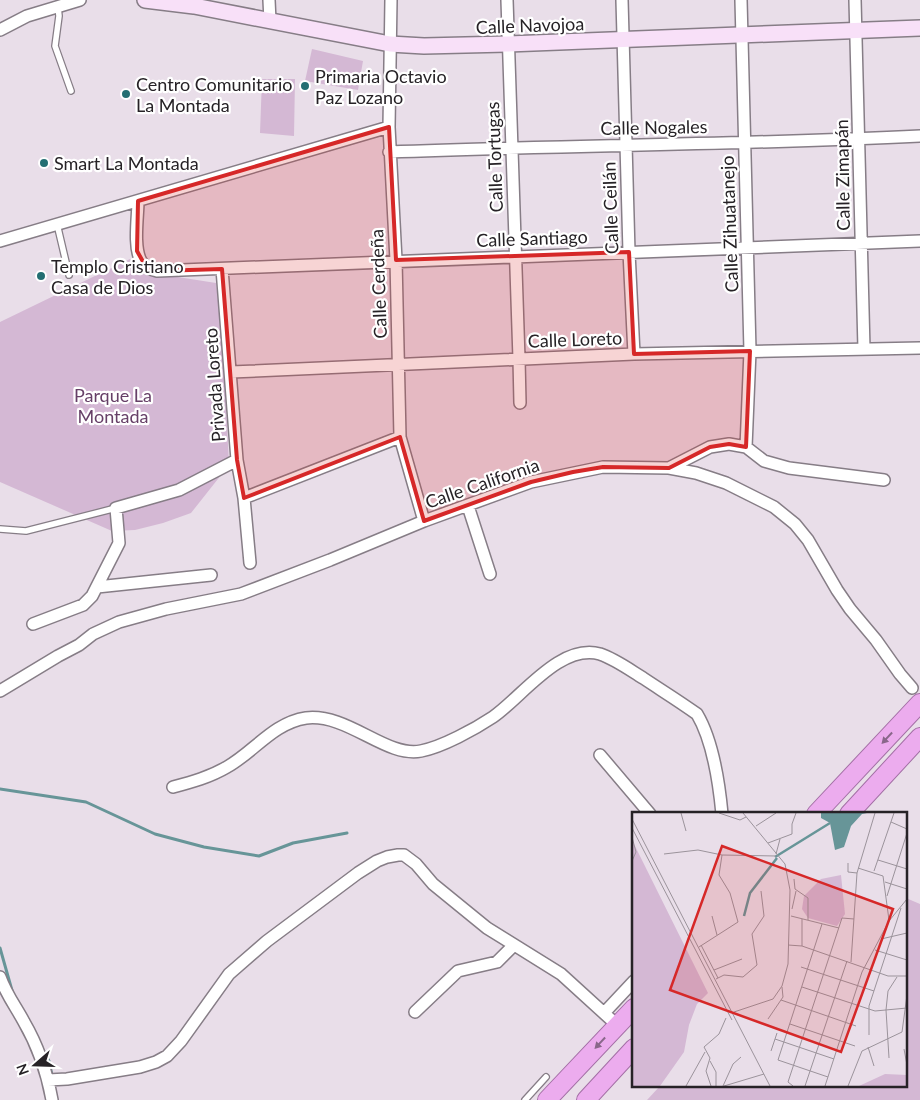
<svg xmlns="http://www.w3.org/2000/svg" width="920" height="1100" font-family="Lato,sans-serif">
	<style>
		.green { fill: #d4b8d4 }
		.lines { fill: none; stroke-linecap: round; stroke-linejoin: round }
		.stream { stroke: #679598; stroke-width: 3 }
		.service-casing { stroke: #867d86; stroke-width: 8 }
		.minor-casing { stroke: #867d86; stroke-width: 14 }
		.secondary-casing { stroke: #867d86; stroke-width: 18 }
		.trunk-casing { stroke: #a36fa5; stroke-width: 20 }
		.service { stroke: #fff; stroke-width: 5.5 }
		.minor { stroke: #fff; stroke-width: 11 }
		.secondary { stroke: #f8e0f8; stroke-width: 15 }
		.trunk { stroke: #ecacee; stroke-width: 18 }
		.oneway { fill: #89678a }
		.marked { fill: #d62828; fill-opacity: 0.2; stroke: #d62828; stroke-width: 4; stroke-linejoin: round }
		.poi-dot { fill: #236e72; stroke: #fff; stroke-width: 2 }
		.labels { text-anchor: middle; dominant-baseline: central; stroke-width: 4.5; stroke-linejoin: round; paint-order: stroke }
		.street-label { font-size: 18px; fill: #262226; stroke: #fff }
		.poi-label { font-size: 18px; fill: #262226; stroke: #fff; text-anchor: start }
		.park-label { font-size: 18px; fill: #663f67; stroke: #fff }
		.inset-river { fill: none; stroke: #679598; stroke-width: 2.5 }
		.inset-road { fill: none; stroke: #9b939b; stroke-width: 1 }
		.view { fill: #d62828; fill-opacity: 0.15; stroke: #d62828; stroke-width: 2.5 }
		.inset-edge { fill: none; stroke: #262226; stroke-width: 2.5 }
	</style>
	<rect width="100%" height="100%" fill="#e9dee9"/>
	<path class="green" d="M312 49 363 61 358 90 305 81Z
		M262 79H295L294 136 260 133Z
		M130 259 146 272 216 283 223 345 229 465 191 513 163 523 135 530 112 531 0 482V322Z
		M906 898 920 904V1100H647L660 1086H906Z"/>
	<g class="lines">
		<path class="stream" d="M0 789 86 802 155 834 204 847 259 856 293 843 347 833
			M0 948 13 994
			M43 1050 49 1061 52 1075"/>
		<g class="service-casing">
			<path id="service" d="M58 7 59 16 55 46 71 91
				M57 224 69 275
				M0 529 26 531 116 508
				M525 1100 546 1077"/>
		</g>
		<g class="minor-casing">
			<path id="minor" d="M269 0 270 21
				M391 0 389 127 396 260 400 437 424 521
				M507 0 519 359 520 403
				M622 0 629 252 634 354
				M741 0 750 351 746 447
				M855 0 864 349
				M0 30 27 16 80 0
				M389 152C566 145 743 145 920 136
				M138 201C138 216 133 247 141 261 144 267 150 269 157 271L920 241
				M0 241 389 127
				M222 269 237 460 244 498 250 563
				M231 372 634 354 920 348
				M669 468 710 447 729 444 746 447 764 461 789 468 884 480
				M244 498 400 437
				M468 506 490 574
				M97 587 211 575
				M33 624 83 605 92 596 119 543 116 508 179 490 237 460
				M0 691 58 656 79 645 93 634 119 622 166 609 241 594 330 560 424 521 531 482 603 467 669 468 696 473 726 483 774 507 795 524 808 540 837 590 850 609 876 640 900 674 912 688
				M600 755 650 814
				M173 787C192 782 210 777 227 767 254 752 273 723 306 718 348 713 386 758 421 751 442 747 475 729 493 717 522 697 560 643 600 654 615 659 630 670 643 678 661 690 679 701 697 714 713 741 719 782 722 814
				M0 977C6 994 16 1007 24 1022 38 1046 47 1073 52 1100
				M415 1012 458 971 497 962 514 945
				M604 1013 634 981
				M48 1080 67 1079 140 1067 156 1062 167 1056 181 1041 229 974 267 941 358 873 377 861 387 857 398 855H404L416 864 433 884 487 928 561 974 617 1025"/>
		</g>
		<g class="secondary-casing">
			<path id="secondary" d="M145 0 194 6 390 44 424 46 507 44 920 28"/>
		</g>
		<g class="trunk-casing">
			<path id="trunk" d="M816 814 920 703
				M849 814 920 737
				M547 1100 634 1008
				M586 1100 634 1048"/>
		</g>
		<use href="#service" class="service"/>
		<use href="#minor" class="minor"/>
		<use href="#secondary" class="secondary"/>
		<use href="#trunk" class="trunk"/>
	</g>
	<defs><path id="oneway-solid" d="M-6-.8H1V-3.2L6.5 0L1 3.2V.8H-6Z" transform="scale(1.25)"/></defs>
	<g class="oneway">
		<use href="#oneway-solid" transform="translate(887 738) rotate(133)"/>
		<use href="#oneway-solid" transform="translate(600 1043) rotate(133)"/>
	</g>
	<path class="marked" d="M389 127 396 260 629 252 634 354 750 351 746 447 729 444 710 447 669 468 603 467 573 472 531 482 424 521 400 437 244 498 237 460 222 269 157 271 146 267 137 251 138 201Z"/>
	<g class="poi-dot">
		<circle cx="305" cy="86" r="5"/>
		<circle cx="126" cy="94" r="5"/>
		<circle cx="44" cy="163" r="5"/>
		<circle cx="41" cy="276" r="5"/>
	</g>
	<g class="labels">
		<g class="street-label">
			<text transform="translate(530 25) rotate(-2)">Calle Navojoa</text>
			<text transform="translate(654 127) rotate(-1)">Calle Nogales</text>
			<text transform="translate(494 157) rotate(-92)">Calle Tortugas</text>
			<text transform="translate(842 175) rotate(-91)">Calle Zimapán</text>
			<text transform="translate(610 208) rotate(-92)">Calle Ceilán</text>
			<text transform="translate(729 224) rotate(-92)">Calle Zihuatanejo</text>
			<text transform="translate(532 238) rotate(-2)">Calle Santiago</text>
			<text transform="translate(378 284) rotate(-92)">Calle Cerdeña</text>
			<text transform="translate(575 339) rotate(-2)">Calle Loreto</text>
			<text transform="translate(214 385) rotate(-94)">Privada Loreto</text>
			<text transform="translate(482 483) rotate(-19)">Calle California</text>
		</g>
		<g class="poi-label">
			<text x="315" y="76">Primaria Octavio<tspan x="315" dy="21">Paz Lozano</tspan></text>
			<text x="136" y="84">Centro Comunitario<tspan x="136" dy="21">La Montada</tspan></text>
			<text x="54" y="163">Smart La Montada</text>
			<text x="51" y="266">Templo Cristiano<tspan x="51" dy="21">Casa de Dios</tspan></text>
		</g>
		<g class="park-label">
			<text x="113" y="395">Parque La<tspan x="113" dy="21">Montada</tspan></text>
		</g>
	</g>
	<g transform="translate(632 812)">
		<rect width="275" height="275" fill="#e9dee9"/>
		<path d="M0 28 76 181 65 192 57 213 52 240 28 274H0ZM209 63 213 102 205 114 176 106 170 97 172 84 189 67ZM253 262 275 263V274H227Z" fill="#d4b8d4"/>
		<path d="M189 1H235L230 2 219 14 212 35 203 38 198 11 189 6Z" fill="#679598"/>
		<path class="inset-river" d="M143 45 198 11M112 104 118 81 145 46"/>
		<path class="inset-road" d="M49 1 54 19M87 1 108 8 114 5M0 7 138 274M259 10 275 17M124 14 144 1M0 16 100 208M0 25 4 40 0 49M136 31 160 22V12L164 1M32 42 66 38 90 43 144 44M144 42 148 27M246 48 275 57M216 51V60L225 61M226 56 251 64 257 108M242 59 262 1M162 67 163 77 176 86V108M253 70 275 77M255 84 275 21M160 97 164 79M80 104 85 123M159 104 207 116M170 107V134M190 112 146 248 196 265M249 127 275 121M69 133 86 166M156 133 170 134 256 164H275M67 135 106 110 98 81 87 63 90 43M243 138 275 148M219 150 225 61 243 1M169 155 242 179M82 158 110 147M84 167 92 163 111 165 125 153 120 122 132 104 129 79M170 175 243 199 275 196M149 188 224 214M102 200 141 187 150 174 156 152 158 78 153 52 111 1M136 207 151 185 150 175M158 212 223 234M237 223V194L269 96M143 227 202 247M236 235 242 254M272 237 275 253M139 239 145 221M257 246 254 198 256 179 265 165M78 249 84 260V274M54 274 73 240M79 274 74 259 78 246 72 235 87 222 94 206M91 274 101 252 109 245M92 274 132 262M161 274 156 270 210 106 222 107M173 274 215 149M193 274 230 160 257 109 275 87M216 274 230 239 270 220 275 183"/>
		<path class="view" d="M90 34 261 97 209 240 38 178Z"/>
		<rect width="275" height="275" class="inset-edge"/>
	</g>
	<g transform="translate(35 1065) rotate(250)" stroke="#ffffff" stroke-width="4" paint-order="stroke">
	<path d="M0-4L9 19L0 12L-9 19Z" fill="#262226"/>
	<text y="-8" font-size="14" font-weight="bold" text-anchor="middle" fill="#262226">N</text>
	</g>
</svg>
